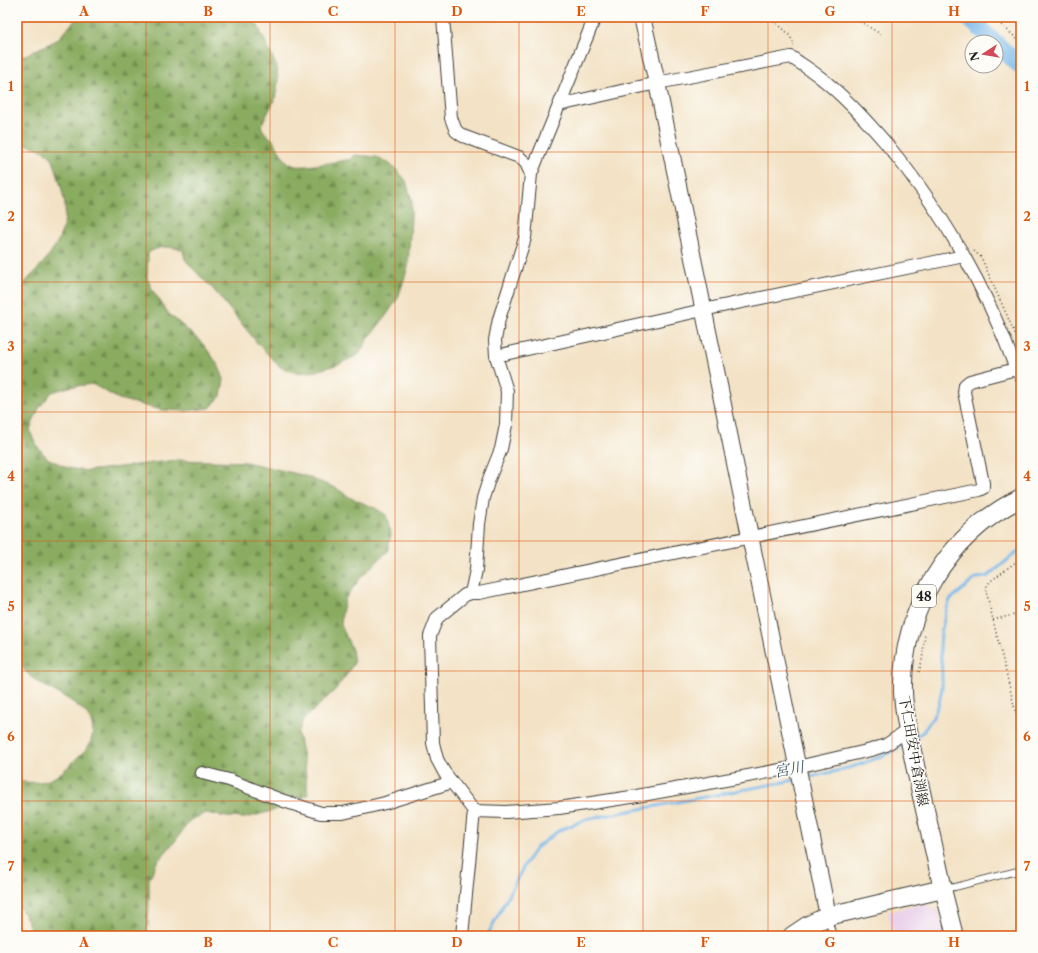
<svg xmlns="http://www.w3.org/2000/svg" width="1038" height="953" font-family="'Libre Caslon Text','Noto Serif JP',serif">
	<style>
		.built { fill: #ead1ec }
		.forest { fill: url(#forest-firs); stroke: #53643e }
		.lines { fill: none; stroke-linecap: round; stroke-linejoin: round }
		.stream { stroke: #73b6e9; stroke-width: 3 }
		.river { stroke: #73b6e9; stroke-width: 17 }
		.lane-casing { stroke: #3c3a35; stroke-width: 8 }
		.street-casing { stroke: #3c3a35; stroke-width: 14 }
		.secondary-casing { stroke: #3c3a35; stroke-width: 18 }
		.primary-casing { stroke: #3c3a35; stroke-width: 20 }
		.path { stroke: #3c3a35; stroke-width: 1.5; stroke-dasharray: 1 3; stroke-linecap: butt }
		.lane { stroke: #fff; stroke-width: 6 }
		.street { stroke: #fff; stroke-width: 12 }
		.secondary { stroke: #fff; stroke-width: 16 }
		.primary { stroke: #fff; stroke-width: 18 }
		.grid { fill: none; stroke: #de560d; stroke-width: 1; stroke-opacity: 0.55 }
		.labels { text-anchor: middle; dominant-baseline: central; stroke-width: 3; stroke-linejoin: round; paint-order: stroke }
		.shield { fill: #fdfcf7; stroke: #605f5e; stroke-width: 1 }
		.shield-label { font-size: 13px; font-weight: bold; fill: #1c1c1c }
		.street-label { font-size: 14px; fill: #1c1c1c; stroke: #fdfcf7 }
		.water-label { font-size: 15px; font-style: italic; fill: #3f5a6e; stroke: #fdfcf7 }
		.neatline { fill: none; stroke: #de560d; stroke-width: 1.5 }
		.grid-label { font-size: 13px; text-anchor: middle; font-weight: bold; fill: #de560d }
	</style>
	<defs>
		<pattern id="forest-firs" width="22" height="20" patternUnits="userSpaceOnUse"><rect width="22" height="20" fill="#8aac60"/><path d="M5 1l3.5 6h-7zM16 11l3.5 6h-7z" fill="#708b4e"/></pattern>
	</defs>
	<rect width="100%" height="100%" fill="#fdfcf7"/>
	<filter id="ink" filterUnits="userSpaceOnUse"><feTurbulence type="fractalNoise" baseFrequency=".025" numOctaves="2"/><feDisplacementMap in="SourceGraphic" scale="8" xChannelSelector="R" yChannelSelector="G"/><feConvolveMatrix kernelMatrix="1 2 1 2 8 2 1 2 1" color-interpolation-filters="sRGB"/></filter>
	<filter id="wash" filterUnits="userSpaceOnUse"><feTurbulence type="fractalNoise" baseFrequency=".012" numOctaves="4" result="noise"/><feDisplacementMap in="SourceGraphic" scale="16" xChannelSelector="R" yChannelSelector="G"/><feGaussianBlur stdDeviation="0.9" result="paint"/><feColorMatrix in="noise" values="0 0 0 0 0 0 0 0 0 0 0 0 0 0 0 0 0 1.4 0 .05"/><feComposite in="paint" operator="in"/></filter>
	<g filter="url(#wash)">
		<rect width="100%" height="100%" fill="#f3e2c5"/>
		<path class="built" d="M924 904 937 910 945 936H893L888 912Z"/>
		<path class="forest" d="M78 17H247L258 26 277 67 278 82 275 99 261 126C265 136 270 135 275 143 280 151 284 163 295 166 304 168 341 161 352 159L355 155 376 157 387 162 398 171 406 181 412 201 408 267 398 298 385 317 368 339 359 354 339 364 316 371 297 373 280 367 259 345 214 290 194 270 185 259 183 250C169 246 161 245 148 253L147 278 153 291 169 314 202 343 212 356 219 367 224 379 221 396 210 408 186 411 161 410 119 399 92 384 69 387 52 392 39 408 30 429 32 436 37 446 47 458 68 468 87 471 177 460 246 462 302 475 336 488 351 498 375 508 386 515 391 536 387 552 361 577 345 599 342 613 341 625 352 650 354 663 347 674 335 690 303 720 298 734 305 767 308 795 288 805 272 811 245 818 227 817 206 813 190 820 176 840 157 862 149 879V909L147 936H31C30 925 25 913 17 905V781C43 785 54 781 72 763 77 757 86 751 89 745 107 709 55 695 34 679 28 675 23 668 17 662V290C34 274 54 254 62 231 64 225 66 214 65 207 65 199 55 162 51 157 42 147 29 145 17 143V59L57 40Z"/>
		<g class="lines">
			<path class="stream" d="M916 736 923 732 933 717 939 703 942 688V672L940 647 941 633 946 611 950 600 976 578 987 577 1021 549
				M805 778C840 771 874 763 905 744
				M487 936 525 864 536 848 558 831 587 819 795 780"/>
			<path class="river" d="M967 17 995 42
				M996 43 1021 67"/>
		</g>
	</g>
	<g filter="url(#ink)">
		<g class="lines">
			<g class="lane-casing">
				<path id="lane" d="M944 888 955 887 1021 870
					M828 918 833 936"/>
			</g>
			<g class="street-casing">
				<path id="street" d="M443 17 451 118 456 131 463 136 519 157 526 163 531 174
					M559 105 657 83 791 57C801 64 811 70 821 78 844 96 865 119 885 142 941 209 986 287 1016 369L1021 377
					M496 356 703 310 964 256
					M471 593 476 570 479 524 483 498 489 479 501 449 506 425 507 391 496 356 495 340 499 319 525 238 531 174 595 17
					M202 773 229 780 284 801 321 813H343L385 803 452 782
					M474 811 506 812 559 808 631 797 797 767 871 750 886 745 908 730
					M462 936 474 811 444 772 437 759 433 743 430 636 437 618 465 595 471 593H479L979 490 983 488V483L964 392 965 385 970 381 1016 369"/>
			</g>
			<g class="secondary-casing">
				<path id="secondary" d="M642 17 657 83 828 916
					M943 889 955 936"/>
			</g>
			<g class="primary-casing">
				<path id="primary" d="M792 936 807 926 828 916 943 889C934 849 925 810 916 770 911 745 904 718 903 692 901 611 948 534 1021 498"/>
			</g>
			<path class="path" d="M767 17C781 27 790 31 795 48
				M853 17 882 35
				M992 17 1013 35 1021 44
				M974 251 981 257 1021 347
				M1021 558 992 580 987 585 986 591 1021 734
				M993 620 1021 613
				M919 672 922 661 925 635"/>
			<use href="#lane" class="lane"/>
			<use href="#street" class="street"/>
			<use href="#secondary" class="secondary"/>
			<use href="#primary" class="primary"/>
		</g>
	</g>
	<path class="grid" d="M146 17V936M270 17V936M395 17V936M519 17V936M643 17V936M768 17V936M892 17V936M17 152H1021M17 282H1021M17 412H1021M17 541H1021M17 671H1021M17 801H1021"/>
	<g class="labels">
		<rect class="shield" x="912" y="585" width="24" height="22" rx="3"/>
		<g class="shield-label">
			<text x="924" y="596">48</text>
		</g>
		<g class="street-label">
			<text transform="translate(914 751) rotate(80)">下仁田安中倉渕線</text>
		</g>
		<g class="water-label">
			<text transform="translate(789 769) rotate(-11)">宮川</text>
		</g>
	</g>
	<rect width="1038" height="953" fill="none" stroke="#fdfcf7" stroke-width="44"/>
	<g transform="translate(984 54) rotate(258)"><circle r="19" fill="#fdfcf7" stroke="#a3a29f"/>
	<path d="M0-3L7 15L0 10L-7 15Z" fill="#d1495b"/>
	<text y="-6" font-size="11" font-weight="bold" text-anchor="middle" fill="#1c1c1c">N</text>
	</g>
	<rect x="22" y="22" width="994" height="909" class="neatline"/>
	<g class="grid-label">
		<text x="84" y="16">A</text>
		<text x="208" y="16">B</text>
		<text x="333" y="16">C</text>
		<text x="457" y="16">D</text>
		<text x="581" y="16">E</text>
		<text x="705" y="16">F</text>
		<text x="830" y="16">G</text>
		<text x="954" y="16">H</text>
		<text x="11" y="91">1</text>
		<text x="1027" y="91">1</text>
		<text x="11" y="221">2</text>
		<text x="1027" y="221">2</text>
		<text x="11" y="351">3</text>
		<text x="1027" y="351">3</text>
		<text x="11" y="481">4</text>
		<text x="1027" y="481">4</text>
		<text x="11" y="611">5</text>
		<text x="1027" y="611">5</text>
		<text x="11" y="741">6</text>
		<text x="1027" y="741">6</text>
		<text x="11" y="871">7</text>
		<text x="1027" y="871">7</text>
		<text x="84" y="947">A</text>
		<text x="208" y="947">B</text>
		<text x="333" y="947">C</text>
		<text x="457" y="947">D</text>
		<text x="581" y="947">E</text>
		<text x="705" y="947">F</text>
		<text x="830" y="947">G</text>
		<text x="954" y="947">H</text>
	</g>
</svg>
